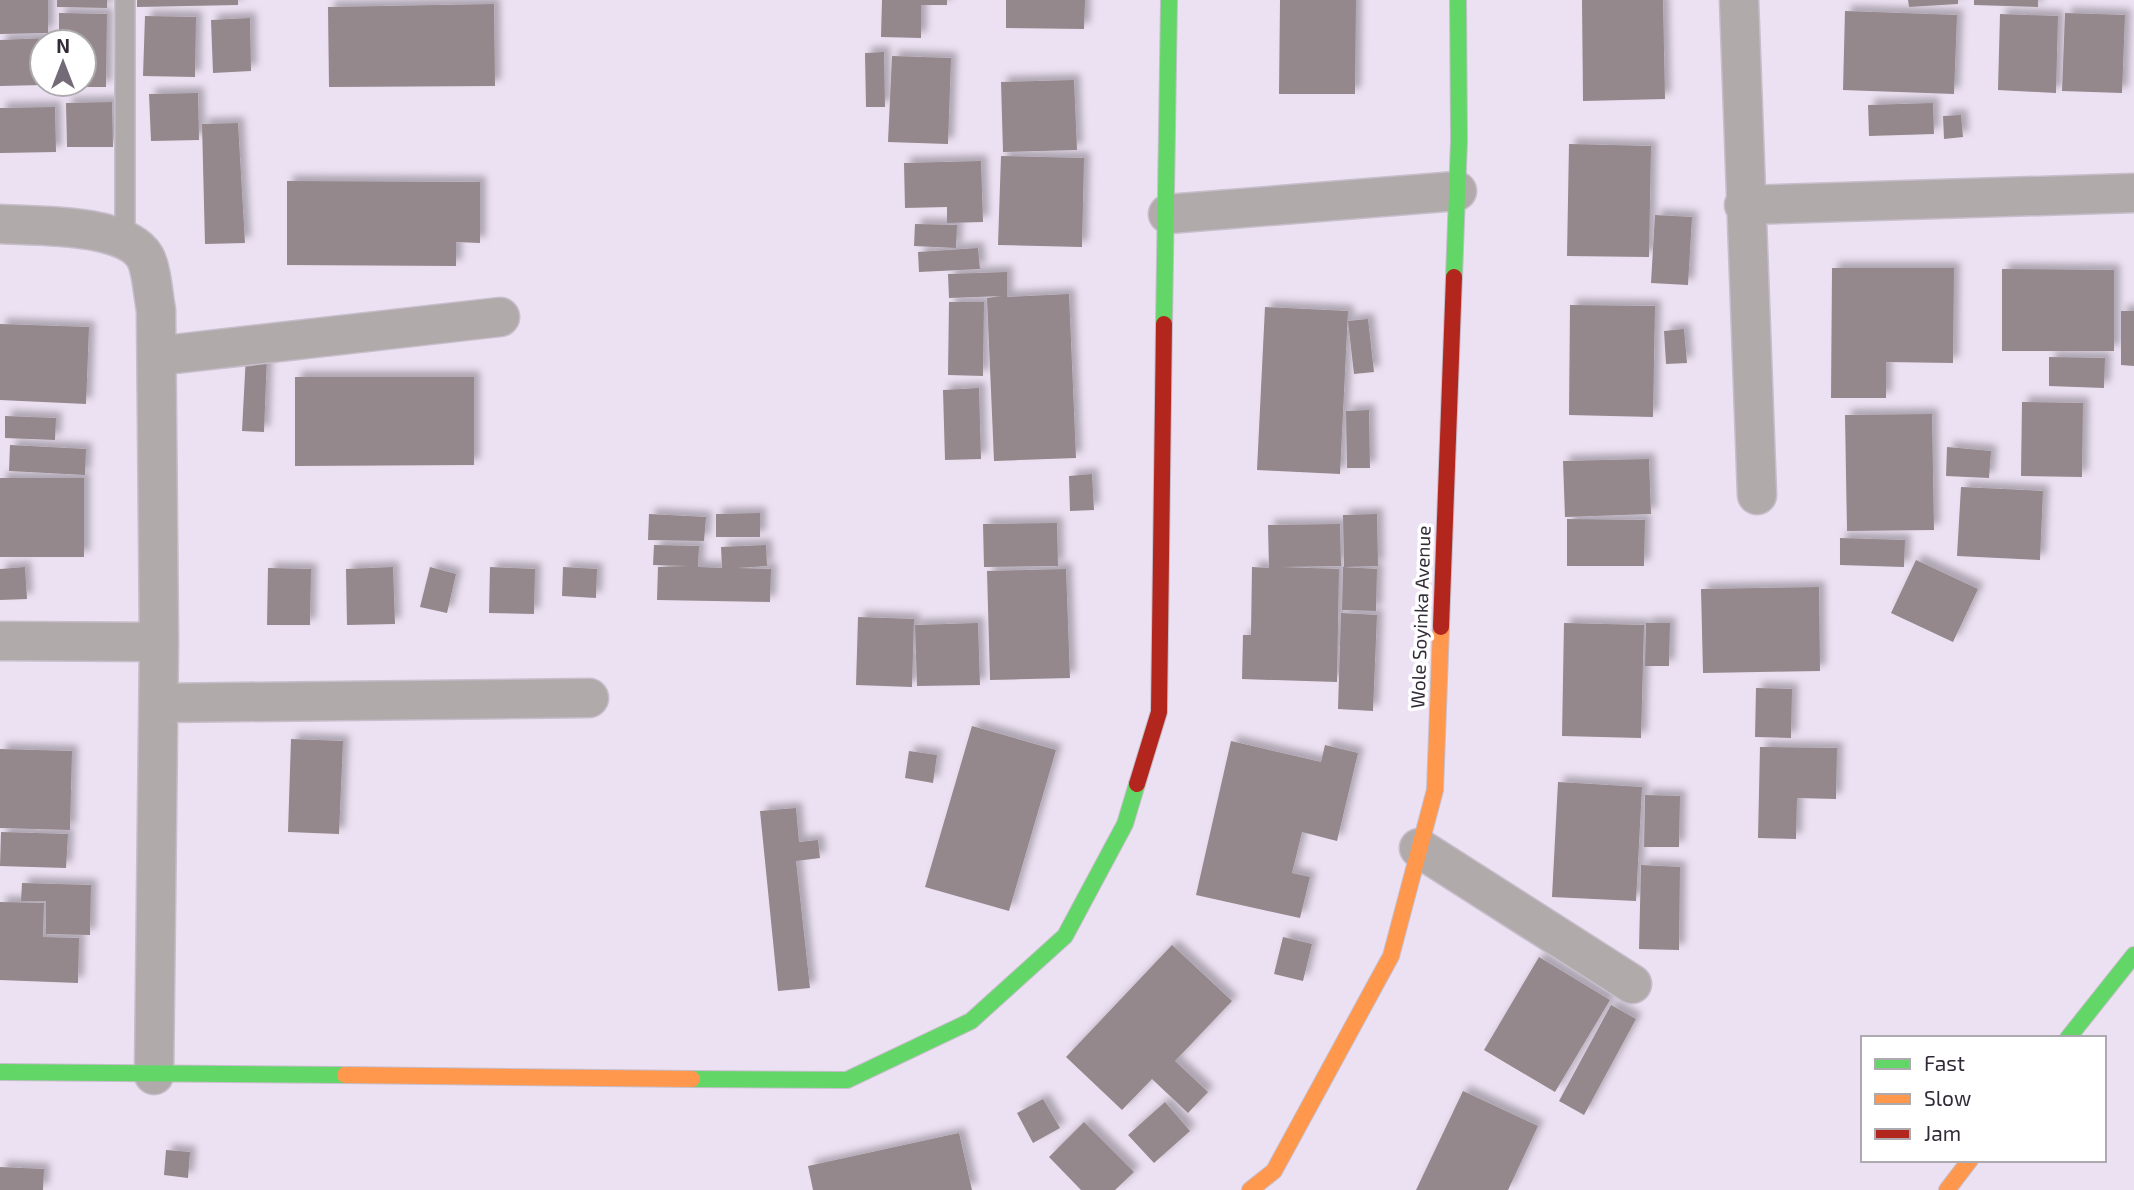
<svg xmlns="http://www.w3.org/2000/svg" width="2134" height="1190" font-family="'Exo 2',sans-serif">
	<style>
		.building { fill: #94888c; filter: url(#shadow) }
		.lines { fill: none; stroke-linecap: round; stroke-linejoin: round }
		.lane-casing { stroke: #c6becb; stroke-width: 22 }
		.street-casing { stroke: #c6becb; stroke-width: 41 }
		.fast-casing { stroke: #c6becb; stroke-width: 18 }
		.slow-casing { stroke: #c6becb; stroke-width: 18 }
		.jam-casing { stroke: #c6becb; stroke-width: 18 }
		.lane { stroke: #b0aaaa; stroke-width: 19 }
		.street { stroke: #b0aaaa; stroke-width: 38 }
		.fast { stroke: #63d668; stroke-width: 16 }
		.slow { stroke: #ff974d; stroke-width: 16 }
		.jam { stroke: #b3261e; stroke-width: 16 }
		.labels { text-anchor: middle; dominant-baseline: central; stroke-width: 7; stroke-linejoin: round; paint-order: stroke }
		.street-label { font-size: 19px; fill: #322b37; stroke: #fff }
	</style>
	<defs>
		<filter id="shadow"><feDropShadow dx="6" dy="-6" stdDeviation="3.5" flood-color="#0004"/></filter>
	</defs>
	<rect width="100%" height="100%" fill="#ece1f2"/>
	<path class="building" d="M0 0H48V33L0 34Z
		M57 0H107V8L57 7Z
		M137 0H238V5L137 7Z
		M882 0H947V5H921V38L881 37Z
		M1006 0H1085L1084 29 1006 28Z
		M1280 0H1356L1355 94H1279Z
		M1582 0H1663L1665 99 1583 101Z
		M1908 0H1958V4L1909 7Z
		M1974 0H2038V7L1974 5Z
		M494 4 495 86 329 87 328 7Z
		M1845 11 1957 15 1954 94 1843 90Z
		M59 13 107 14 106 87H58V84H84V42H59Z
		M2065 13 2125 15 2122 93 2062 91Z
		M2000 14 2058 16 2056 93 1998 90Z
		M145 16 196 17 195 77 143 76Z
		M250 18 251 71 213 73 211 20Z
		M48 38V42H42V85L0 86V40Z
		M884 52 885 107H866L865 53Z
		M892 56 951 58 948 144 888 142Z
		M1074 80 1077 150 1003 152 1001 82Z
		M198 93 199 140 151 141 149 94Z
		M112 102 113 147H67L66 103Z
		M1933 103 1934 134 1869 136 1868 105Z
		M55 107 56 152 0 153V108Z
		M1961 115 1963 137 1944 139 1943 116Z
		M238 123 245 243 205 244 202 124Z
		M1569 144 1651 146 1649 257 1567 256Z
		M1001 156 1084 158 1082 247 998 245Z
		M981 161 983 222 947 223V207L905 208 904 163Z
		M287 181 480 182V243L456 242V266L287 265Z
		M1655 215 1692 217 1688 285 1651 283Z
		M915 224 957 225 956 248 914 246Z
		M978 248 980 269 919 272 918 252Z
		M1832 268H1954L1953 363 1886 362V398H1831Z
		M2002 269 2114 270V351H2002Z
		M1007 272V297L1069 294 1076 458 994 461 987 298 1002 296 949 298 948 274Z
		M949 302H984L983 376 948 375Z
		M1570 305 1655 306 1653 417 1569 415Z
		M1265 307 1348 311 1340 474 1257 470Z
		M2121 311H2134V366L2121 365Z
		M1368 319 1374 372 1354 374 1348 321Z
		M0 324 89 327 86 404 0 400Z
		M1684 329 1687 363 1666 364 1664 331Z
		M246 355H267L264 432 242 431Z
		M2049 357 2105 358 2104 388 2049 386Z
		M295 377H474V465L295 466Z
		M979 388 981 459 945 460 943 390Z
		M2022 402 2083 403 2082 477 2021 476Z
		M1369 410 1370 468H1347L1346 411Z
		M1932 414 1934 530 1847 531 1845 415Z
		M5 416 56 418 55 440 5 438Z
		M10 445 86 449 85 475 9 471Z
		M1947 447 1991 451 1989 478 1946 476Z
		M1649 459 1651 514 1565 517 1563 461Z
		M1092 474 1094 510 1070 511 1069 476Z
		M0 478H84V557H0Z
		M1961 487 2043 491 2040 560 1957 556Z
		M760 513V537H716V514Z
		M649 514 706 517 704 541 648 540Z
		M1377 514 1378 566 1344 567 1343 515Z
		M1567 519 1645 520 1644 566H1567Z
		M1057 523 1058 566 984 567 983 524Z
		M1340 524 1341 566 1281 567 1339 569 1337 682 1242 679 1243 635H1251L1252 567 1269 568 1268 525Z
		M1840 538 1905 540 1904 567 1840 565Z
		M654 545 699 546 698 567 722 568 721 547 766 545 767 566 737 568 771 569 770 602 657 600 658 567 688 566 653 565Z
		M1916 560 1978 589 1953 642 1891 613Z
		M25 567 27 599 0 600V569Z
		M393 567 395 624 347 625 346 569Z
		M430 567 456 574 447 613 420 607Z
		M490 567 535 569 534 614 489 613Z
		M563 567 597 569 596 598 562 596Z
		M1343 567 1377 569 1376 611 1342 610Z
		M268 568 311 569 310 625H267Z
		M1066 569 1070 678 990 680 987 571Z
		M1819 587 1820 671 1703 673 1701 589Z
		M1341 613 1377 615 1373 711 1338 709Z
		M858 617 914 619 912 687 856 685Z
		M978 623 980 685 917 686 915 625Z
		M1564 623 1644 625 1641 738 1562 736Z
		M1646 623H1670L1669 666H1645Z
		M1756 688 1792 689 1791 738 1755 737Z
		M972 726 1056 750 1009 911 925 887Z
		M291 739 343 741 339 834 288 832Z
		M1231 741 1321 762 1325 745 1358 753 1337 841 1302 832 1292 873 1310 877 1300 918 1196 895Z
		M1760 747 1837 748 1836 799 1797 798 1796 839 1758 838Z
		M0 749 72 751 70 830 0 828Z
		M909 751 937 755 933 783 905 778Z
		M1558 782 1642 787 1636 901 1552 897Z
		M1645 795 1680 796 1679 847H1644Z
		M796 808 799 842 818 840 820 858 796 861 810 988 778 991 760 811Z
		M1 832 68 834 66 868 0 866Z
		M1641 865 1680 867 1679 950 1639 949Z
		M22 883 91 885 90 935 46 934V901H21Z
		M0 902 44 903 43 937 79 938 78 983 0 980Z
		M1283 937 1312 944 1303 981 1274 974Z
		M1172 945 1232 1001 1175 1061 1208 1092 1188 1113 1152 1079 1122 1110 1066 1057Z
		M1539 957 1610 1000 1555 1092 1484 1050Z
		M1611 1005 1636 1019 1584 1115 1559 1101Z
		M1463 1091 1538 1126 1508 1190H1416Z
		M1043 1099 1060 1128 1033 1143 1017 1113Z
		M1165 1102 1190 1131 1154 1163 1128 1135Z
		M1084 1122 1134 1172 1115 1190H1081L1049 1157Z
		M959 1133 972 1190H813L808 1166Z
		M166 1150 190 1152 188 1178 164 1175Z
		M0 1167 44 1169 43 1190H0Z"/>
	<g class="lines">
		<g class="lane-casing">
			<path id="lane" d="M125 0V239"/>
		</g>
		<g class="street-casing">
			<path id="street" d="M1739 0 1757 495
				M1744 205 2134 193
				M1168 214 1457 191
				M0 224C35 226 126 223 145 257 152 270 153 295 156 310L159 642 154 1075
				M157 356 500 317
				M0 641 159 642
				M159 703 589 698
				M1419 848 1632 984"/>
		</g>
		<g class="fast-casing">
			<path id="fast" d="M1454 277 1459 140 1458 0
				M1164 324 1169 0
				M2068 1038 2134 955
				M0 1072 345 1075
				M692 1079 847 1080 971 1021 1065 936 1125 824 1137 784"/>
		</g>
		<g class="slow-casing">
			<path id="slow" d="M345 1075 692 1079
				M1250 1190 1274 1171 1391 956 1435 790 1441 627
				M1947 1190 1970 1160"/>
		</g>
		<g class="jam-casing">
			<path id="jam" d="M1441 627 1454 277
				M1137 784 1159 712 1164 324"/>
		</g>
		<use href="#lane" class="lane"/>
		<use href="#street" class="street"/>
		<use href="#fast" class="fast"/>
		<use href="#slow" class="slow"/>
		<use href="#jam" class="jam"/>
	</g>
	<g class="labels">
		<g class="street-label">
			<text transform="translate(1420 617) rotate(-88)">Wole Soyinka Avenue</text>
		</g>
	</g>
	<rect x="1861" y="1036" width="245" height="126" fill="#ffffff" stroke="#adaaaf" stroke-width="2"/>
	<rect x="1875" y="1059" width="35" height="10" fill="#63d668" stroke="#adaaaf" stroke-width="2"/>
	<text x="1924" y="1071" font-size="21" fill="#322b37">Fast</text>
	<rect x="1875" y="1094" width="35" height="10" fill="#ff974d" stroke="#adaaaf" stroke-width="2"/>
	<text x="1924" y="1106" font-size="21" fill="#322b37">Slow</text>
	<rect x="1875" y="1129" width="35" height="10" fill="#b3261e" stroke="#adaaaf" stroke-width="2"/>
	<text x="1924" y="1141" font-size="21" fill="#322b37">Jam</text>
	<g transform="translate(63 63)"><circle r="33" fill="#ffffff" stroke="#adaaaf" stroke-width="2"/>
	<path d="M0-5L12 26L0 18L-12 26Z" fill="#736b78"/>
	<text y="-10" font-size="19" font-weight="bold" text-anchor="middle" fill="#322b37">N</text>
	</g>
</svg>
